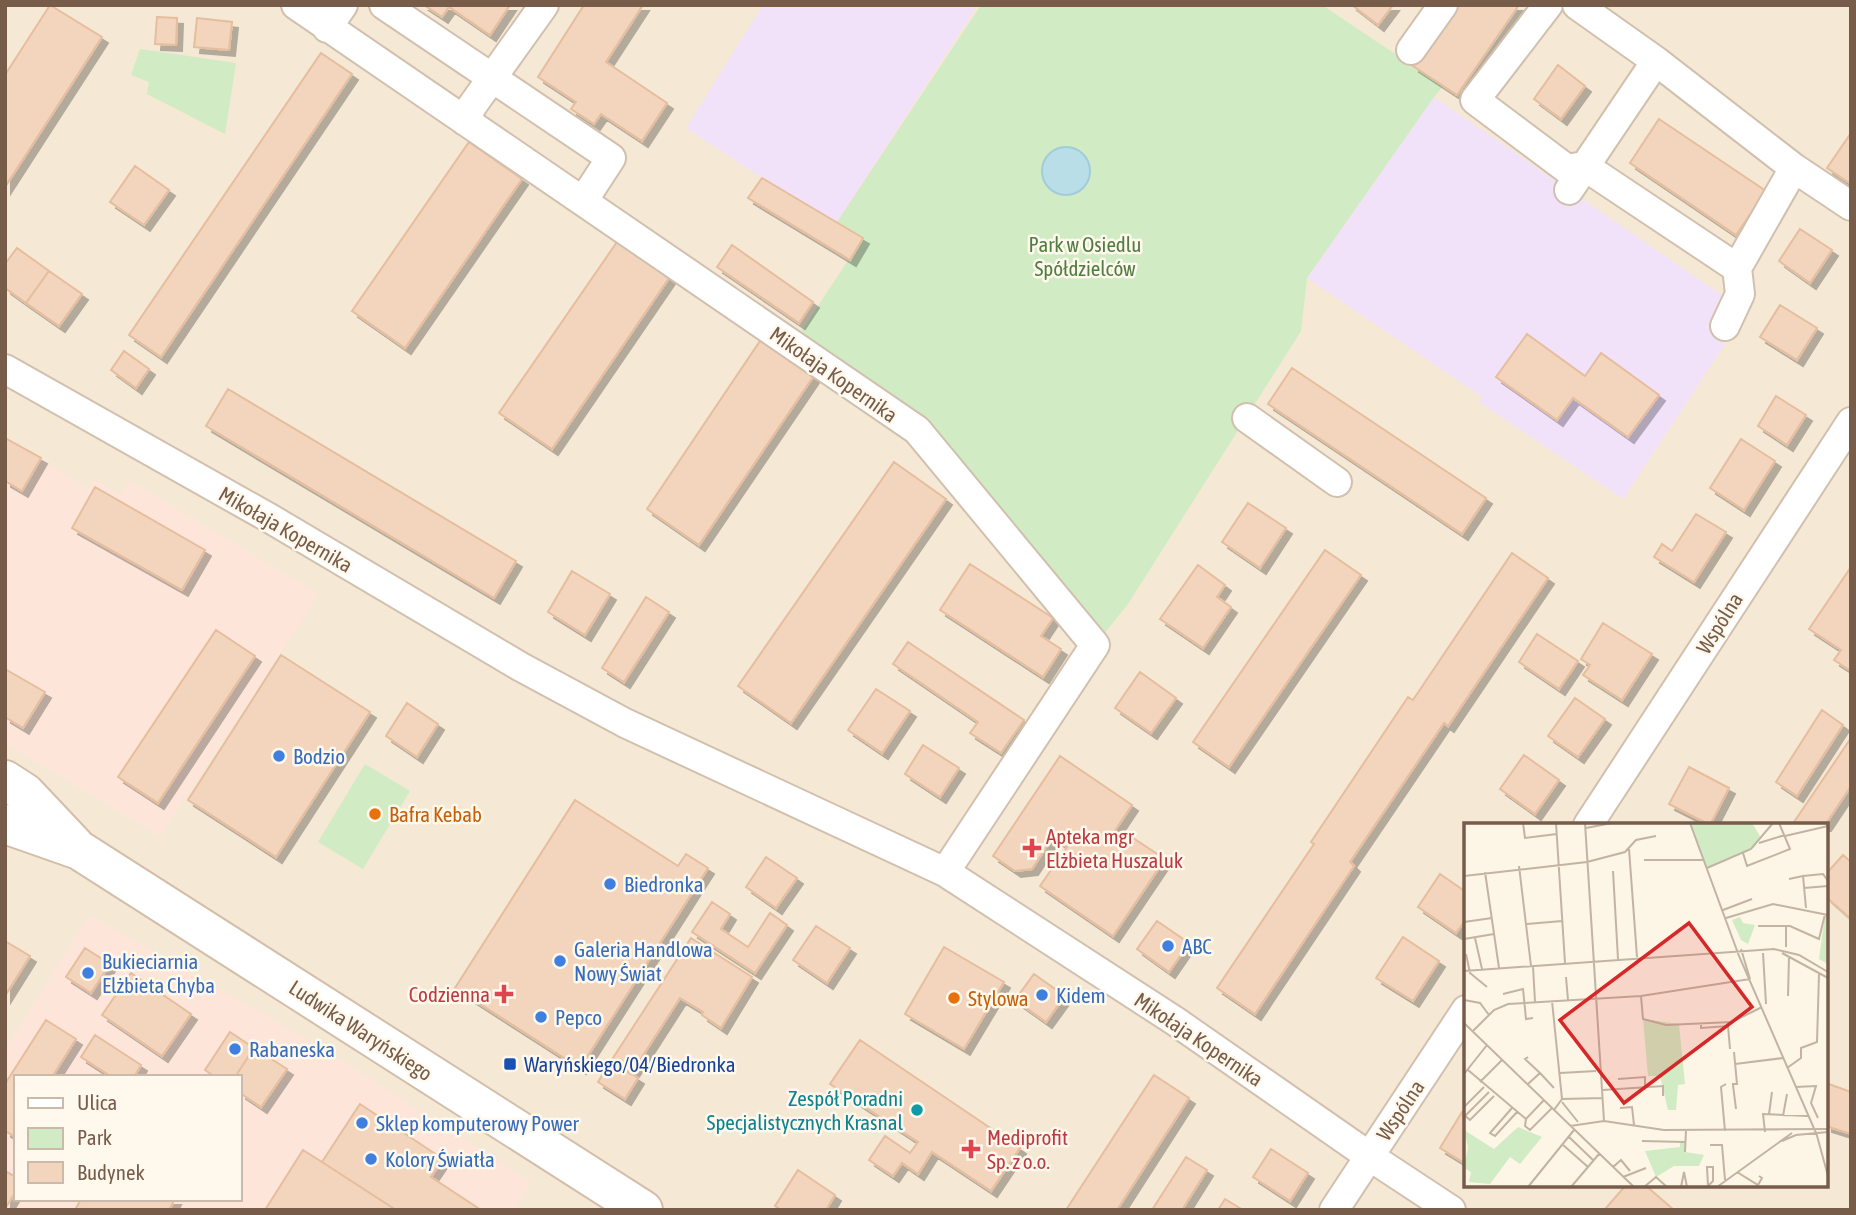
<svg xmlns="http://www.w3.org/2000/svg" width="1856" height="1215" font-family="'Asap Condensed',sans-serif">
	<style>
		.residential { fill: #f5e8d4; fill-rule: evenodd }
		.commercial { fill: #fde6d9; fill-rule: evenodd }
		.education { fill: #f2e2f9 }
		.green { fill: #d1ebc4 }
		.water { fill: #badee7; stroke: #a0cdd9; stroke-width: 2 }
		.building { fill: #f3d5bd; stroke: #e6bd9d; stroke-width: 2; filter: url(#shadow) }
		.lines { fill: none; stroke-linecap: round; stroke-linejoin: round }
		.minor-casing { stroke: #d1c0ae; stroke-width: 32 }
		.secondary-casing { stroke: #d2bea9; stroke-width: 42 }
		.minor { stroke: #fff; stroke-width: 28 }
		.secondary { stroke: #fff; stroke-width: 38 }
		.shop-dot { fill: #3f7fe0; stroke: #fff9ed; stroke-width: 2.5 }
		.food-dot { fill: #e8710a; stroke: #fff9ed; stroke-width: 2.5 }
		.health-dot { fill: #e0444e; stroke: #fff9ed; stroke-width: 2.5 }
		.transit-dot { fill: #1a4fb4; stroke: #fff9ed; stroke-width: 2.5 }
		.culture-dot { fill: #0f9aa8; stroke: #fff9ed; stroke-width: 2.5 }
		.labels { text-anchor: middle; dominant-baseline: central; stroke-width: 5; stroke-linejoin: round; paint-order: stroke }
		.park-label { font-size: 21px; fill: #4f7d42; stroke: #fff9ed }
		.street-label { font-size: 21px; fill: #775c4a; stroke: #fff9ed }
		.shop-label { font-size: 21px; fill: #366cbe; stroke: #fff9ed; text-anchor: start }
		.food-label { font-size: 21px; fill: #c56008; stroke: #fff9ed; text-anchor: start }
		.health-label { font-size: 21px; fill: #be3a42; stroke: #fff9ed; text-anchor: start }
		.transit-label { font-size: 21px; fill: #164399; stroke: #fff9ed; text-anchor: start }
		.culture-label { font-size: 21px; fill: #0d838f; stroke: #fff9ed; text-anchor: end }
		.inset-road { fill: none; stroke: #c3b3a3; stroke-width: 2 }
		.view { fill: #d62828; fill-opacity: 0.15; stroke: #d62828; stroke-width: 3.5 }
		.inset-edge { fill: none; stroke: #775c4a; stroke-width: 3.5 }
	</style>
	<defs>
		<filter id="shadow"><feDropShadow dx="6" dy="6" stdDeviation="0" flood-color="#0004"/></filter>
	</defs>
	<rect width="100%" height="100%" fill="#fdf5e6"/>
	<path class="residential" d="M5 5H1851V1210H5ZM1466 825H1826V1185H1466ZM16 1077H240V1199H16Z"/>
	<path class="commercial" d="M5 438 89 489 96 480 120 495 130 480 319 594 160 836 5 743Z
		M89 915 323 1048 531 1182 513 1210H5V1050ZM16 1077H240V1199H16Z"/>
	<path class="education" d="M763 5H978L837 222 762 178 686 128Z
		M1434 97 1723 296 1718 321 1733 332 1623 499 1479 402 1482 397 1307 278Z"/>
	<path class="green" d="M981 5H1322L1443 86 1434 97 1307 278 1301 331 1128 604 1095 645 917 430 792 345 863 238 837 222Z
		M140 49 236 63 225 134 147 94 149 82 131 75Z
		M365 764 410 791 363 869 318 842Z"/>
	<path class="water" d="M1042 171a24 24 0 1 1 48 0a24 24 0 1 1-48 0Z"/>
	<path class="building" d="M50 5 102 37 5 187V75Z
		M424 5H510L490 35 449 7 442 17Z
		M584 5H643L606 62 667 103 642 141 601 114 594 124 571 109 576 102 538 77Z
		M1352 5H1393L1378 25Z
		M1455 5H1519L1457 95 1413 66Z
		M157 17 177 18 176 45 155 44Z
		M197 18 232 22 229 50 194 47Z
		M321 53 352 74 161 357 129 335Z
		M1558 65 1585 86 1561 119 1534 99Z
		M1659 119 1766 191 1736 235 1630 163Z
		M1851 133V184L1827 168Z
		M469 142 522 179 405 348 352 311Z
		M135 166 169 190 144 225 110 202Z
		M762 178 863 238 850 260 748 198Z
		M1800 229 1832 250 1810 283 1779 261Z
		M617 242 669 278 552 449 499 413Z
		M732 245 813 302 799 323 717 267Z
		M17 248 49 271 26 303 5 288V264Z
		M49 271 82 294 59 326 26 303Z
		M1780 305 1817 328 1797 360 1760 337Z
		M1527 334 1585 376 1601 353 1659 395 1628 437 1573 398 1557 420 1496 377Z
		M760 341 813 377 699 545 647 509Z
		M124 351 149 369 136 388 111 370Z
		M1292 368 1486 498 1462 534 1268 404Z
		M228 389 516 561 494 598 206 426Z
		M1776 396 1806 415 1787 445 1758 426Z
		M5 438 41 458 22 491 5 481Z
		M1741 439 1775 461 1744 510 1710 488Z
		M894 462 946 499 791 723 738 686Z
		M95 487 205 550 182 590 72 528Z
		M1248 503 1286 528 1260 568 1222 542Z
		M1696 514 1726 532 1694 582 1654 557 1662 544 1672 551Z
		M1325 550 1361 575 1229 767 1193 742Z
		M1512 553 1548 578 1448 726 1444 723 1350 862 1354 866 1255 1014 1217 988 1314 844 1311 842 1408 697 1413 700Z
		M970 564 1053 618 1041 636 1061 649 1043 677 940 610Z
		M1198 565 1225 585 1217 597 1231 607 1203 648 1160 619Z
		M1851 567V671L1834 660 1841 650 1809 629Z
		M572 571 610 594 585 635 548 612Z
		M646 597 669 612 624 682 602 668Z
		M1603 623 1652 654 1622 700 1583 675 1590 665 1581 659Z
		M216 630 255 656 158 803 118 777Z
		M1537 634 1578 661 1559 689 1519 662Z
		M908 642 1024 720 1001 753 970 733 978 722 893 664Z
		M281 655 370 712 276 857 188 800Z
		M5 669 45 692 23 728 5 717Z
		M1140 672 1176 698 1151 733 1115 708Z
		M876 689 910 711 882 753 848 730Z
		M1575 698 1605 719 1578 757 1548 736Z
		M407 703 438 724 417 757 386 736Z
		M1822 710 1843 725 1797 796 1776 782Z
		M1851 738V786L1825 825H1792Z
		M923 745 959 768 940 797 905 774Z
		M1524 755 1559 780 1535 814 1500 789Z
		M1060 756 1132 805 1112 835 1124 844 1130 836 1165 859 1113 936 1040 886 1067 847 1057 840 1053 837 1032 869 1015 871 993 856Z
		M1689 767 1729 788 1710 825 1669 804Z
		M575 800 678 866 686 854 708 868 580 1068 455 988Z
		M1843 855 1851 862V919L1826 897V874Z
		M766 857 797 878 776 908 746 887Z
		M1440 874 1466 892V919L1456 933 1418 907Z
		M712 902 730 914 721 929 748 947 770 913 787 925 755 973 692 932Z
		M1157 921 1189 943 1169 972 1137 949Z
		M816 926 850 948 827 983 793 960Z
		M1403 937 1439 961 1413 1001 1376 978Z
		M691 938 752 977 721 1028 702 1015 703 1012 680 998 631 1074 611 1061Z
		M5 941 30 956 5 996Z
		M944 947 1004 982 964 1049 905 1014Z
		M85 948 110 964 91 993 66 977Z
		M131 973 191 1014 162 1056 102 1015Z
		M1034 974 1065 996 1046 1022 1015 1000Z
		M46 1020 76 1039 52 1077H16L14 1136 5 1131V1084Z
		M230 1032 254 1048 235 1077H215L205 1070Z
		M95 1035 141 1065 134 1077H112L81 1057Z
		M860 1040 1020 1148 991 1191 932 1152 918 1174 902 1163 893 1176 869 1160 885 1136 910 1153 918 1142 830 1084Z
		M254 1048 287 1069 261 1107 240 1093V1077H235Z
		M611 1061 638 1078 625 1099 598 1082Z
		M1154 1075 1189 1098 1117 1210H1066Z
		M1826 1083 1851 1092V1134L1826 1126Z
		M360 1104 443 1159 431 1177 481 1210H396L322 1162Z
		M1462 1112 1466 1114V1164L1440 1148Z
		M1271 1149 1308 1173 1290 1201 1253 1177Z
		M303 1150 322 1162 396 1210H265Z
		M1186 1157 1207 1170 1182 1210H1152Z
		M798 1170 835 1195 826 1210H781L775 1206Z
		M5 1171 16 1177V1191L5 1209Z
		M1626 1185H1645L1674 1210H1608L1606 1208Z
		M81 1199H175L169 1210H75Z
		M1225 1199 1243 1210H1218Z"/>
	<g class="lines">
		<g class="minor-casing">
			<path id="minor" d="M296 5 917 430 1095 645 945 872
				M384 5 611 158 583 201
				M1548 5 1475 100 1567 169 1584 166 1737 268
				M1577 5 1656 61 1794 168 1851 206
				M327 28 343 5
				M1411 50 1443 5
				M465 121 472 106 544 5
				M1569 190 1656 61
				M1725 326 1740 294 1737 268 1794 168
				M5 369 271 519 521 667 625 723 945 872 1175 1021 1369 1156 1451 1210
				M1247 418 1337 482
				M1588 825 1851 422
				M1334 1210 1466 1010"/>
		</g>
		<g class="secondary-casing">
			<path id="secondary" d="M5 780 25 793 75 846
				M5 824 79 850 643 1210"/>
		</g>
		<use href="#minor" class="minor"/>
		<use href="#secondary" class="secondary"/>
	</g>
	<g class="shop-dot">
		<circle cx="279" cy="756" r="7"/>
		<circle cx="610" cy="884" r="7"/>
		<circle cx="1168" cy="946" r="7"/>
		<circle cx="560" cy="961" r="7"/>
		<circle cx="88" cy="973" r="7"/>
		<circle cx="1042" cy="995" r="7"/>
		<circle cx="541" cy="1017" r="7"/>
		<circle cx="235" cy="1049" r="7"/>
		<circle cx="362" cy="1123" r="7"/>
		<circle cx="371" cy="1159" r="7"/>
	</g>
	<g class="food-dot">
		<circle cx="375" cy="814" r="7"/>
		<circle cx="954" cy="998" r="7"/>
	</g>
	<g class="health-dot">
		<path d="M1028.5 837.5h7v7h7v7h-7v7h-7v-7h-7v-7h7z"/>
		<path d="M500.5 983.5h7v7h7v7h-7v7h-7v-7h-7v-7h7z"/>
		<path d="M967.5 1138.5h7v7h7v7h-7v7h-7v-7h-7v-7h7z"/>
	</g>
	<rect class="transit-dot" x="503" y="1057" width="14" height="14" rx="3.5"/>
	<circle class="culture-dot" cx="917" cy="1110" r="7"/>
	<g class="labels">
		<g class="park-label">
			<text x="1085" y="244">Park w Osiedlu<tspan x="1085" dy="24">Spółdzielców</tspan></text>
		</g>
		<g class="street-label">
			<text transform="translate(834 374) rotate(35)">Mikołaja Kopernika</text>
			<text transform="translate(286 529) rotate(30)">Mikołaja Kopernika</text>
			<text transform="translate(1719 623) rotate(-58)">Wspólna</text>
			<text transform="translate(361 1030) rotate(33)">Ludwika Waryńskiego</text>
			<text transform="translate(1199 1039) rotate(34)">Mikołaja Kopernika</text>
			<text transform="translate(1400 1110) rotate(-56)">Wspólna</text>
		</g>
		<g class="shop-label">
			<text x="293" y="756">Bodzio</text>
			<text x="624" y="884">Biedronka</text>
			<text x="1182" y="946">ABC</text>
			<text x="574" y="949">Galeria Handlowa<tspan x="574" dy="24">Nowy Świat</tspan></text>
			<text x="102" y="961">Bukieciarnia<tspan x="102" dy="24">Elżbieta Chyba</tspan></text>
			<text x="1056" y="995">Kidem</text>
			<text x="555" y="1017">Pepco</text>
			<text x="249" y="1049">Rabaneska</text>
			<text x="376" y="1123">Sklep komputerowy Power</text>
			<text x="385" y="1159">Kolory Światła</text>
		</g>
		<g class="food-label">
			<text x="389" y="814">Bafra Kebab</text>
			<text x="968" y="998">Stylowa</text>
		</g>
		<g class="health-label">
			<text x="1046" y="836">Apteka mgr<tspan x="1046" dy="24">Elżbieta Huszaluk</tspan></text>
			<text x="490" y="994" text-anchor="end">Codzienna</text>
			<text x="987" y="1137">Mediprofit<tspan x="987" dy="24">Sp. z o.o.</tspan></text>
		</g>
		<g class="transit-label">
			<text x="524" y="1064">Waryńskiego/04/Biedronka</text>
		</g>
		<g class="culture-label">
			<text x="903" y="1098">Zespół Poradni<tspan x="903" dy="24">Specjalistycznych Krasnal</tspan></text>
		</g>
	</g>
	<g transform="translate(1464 823)">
		<rect width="364" height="364" fill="#fdf5e6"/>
		<path d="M226 0H288L296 13 290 24 243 45ZM361 91 364 92V141L355 136ZM276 94 279 100 291 102 284 121 277 117 268 97ZM179 196 215 201 221 261 214 262 212 287H204L196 253H184ZM54 304 78 314 56 341 46 334 26 361 5 359 7 349 0 345 4 324 0 307 30 326ZM216 319H221V329L240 332 235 343H210L192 354 181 328 216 324Z" fill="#d1ebc4"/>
		<path class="inset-road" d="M59 0 61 15 93 11M92 0 101 140M121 0 140 298M226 0 275 133 352 310M122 5 148 0M321 13 364 3M295 20 321 12M165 26 173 134M279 30 283 43 326 26 315 0M180 37H240M55 43 67 143M243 45 287 26 309 0M149 48 154 136M21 49 35 145M0 53 123 39 161 29 172 17 192 13M339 53 359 51 364 58M325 56 339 53 342 85M340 65 364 63M259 87 288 76M262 95 309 81 364 92M0 99 28 95M63 101 98 98M294 103H326L355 116 361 91M11 115 18 146M0 116 30 111M322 124V103M277 126 286 156M299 130 302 181M318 130 364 155M2 131 6 150 23 164M69 143 71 179M0 148 310 126 335 132 364 149M102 154 104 177M39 171 59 166 62 196 69 195M177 173 179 196 202 202 268 199 298 184M324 173 325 134M0 177 16 180 25 192M88 178 98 276 90 287M0 200 170 364M237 200V205L264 203 266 226M9 208 30 187 44 181 177 173 286 156M64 234 61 236 76 250M271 241 319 235M323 245 337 235V225L353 219 355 151M4 247 62 296 80 277M96 250 132 248M0 251 23 222M154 256 181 254V266M16 259 38 237M64 261 76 250 90 265M268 261H273L270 229M269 262 272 286M331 264 352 263 347 280 354 295M139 267 199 263V273M98 276 139 275M98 279 114 299M0 284 20 264M48 285 26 310 31 313 53 289M156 285 168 284 170 302M305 291 308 269M0 292 6 297 30 273M1 293 25 269M319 293 323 271M62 296 61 303 66 307 88 285M106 303 140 298 200 307 364 306M261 308 257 264 262 261M301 309 299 291 344 293M352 309 364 353M104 313 129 337M178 318 221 319M318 318 332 312 364 309M98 321 124 344M246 322H258L261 357M221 329 222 307M149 344 157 337 166 348M243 344H249V358L244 363ZM273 349 294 362 298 355 295 353M159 354 182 345M64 364 110 307M107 364 135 331M180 364 192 354 203 364M217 364 220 349 223 364M253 364 328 310"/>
		<path class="view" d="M225 100 288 184 160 280 96 197Z"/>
		<rect width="364" height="364" class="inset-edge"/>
	</g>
	<rect width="1856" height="1215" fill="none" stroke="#775c4a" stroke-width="14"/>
	<rect x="14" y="1075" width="228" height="126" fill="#fff9ed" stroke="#c9baac" stroke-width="2"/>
	<rect x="28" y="1098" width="35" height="10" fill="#ffffff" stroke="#c9baac" stroke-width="2"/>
	<text x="77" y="1110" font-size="21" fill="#775c4a">Ulica</text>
	<rect x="28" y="1128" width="35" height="21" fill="#d1ebc4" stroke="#c9baac" stroke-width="2"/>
	<text x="77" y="1145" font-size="21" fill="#775c4a">Park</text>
	<rect x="28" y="1162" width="35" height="21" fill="#f3d5bd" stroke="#c9baac" stroke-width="2"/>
	<text x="77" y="1180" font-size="21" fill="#775c4a">Budynek</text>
</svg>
